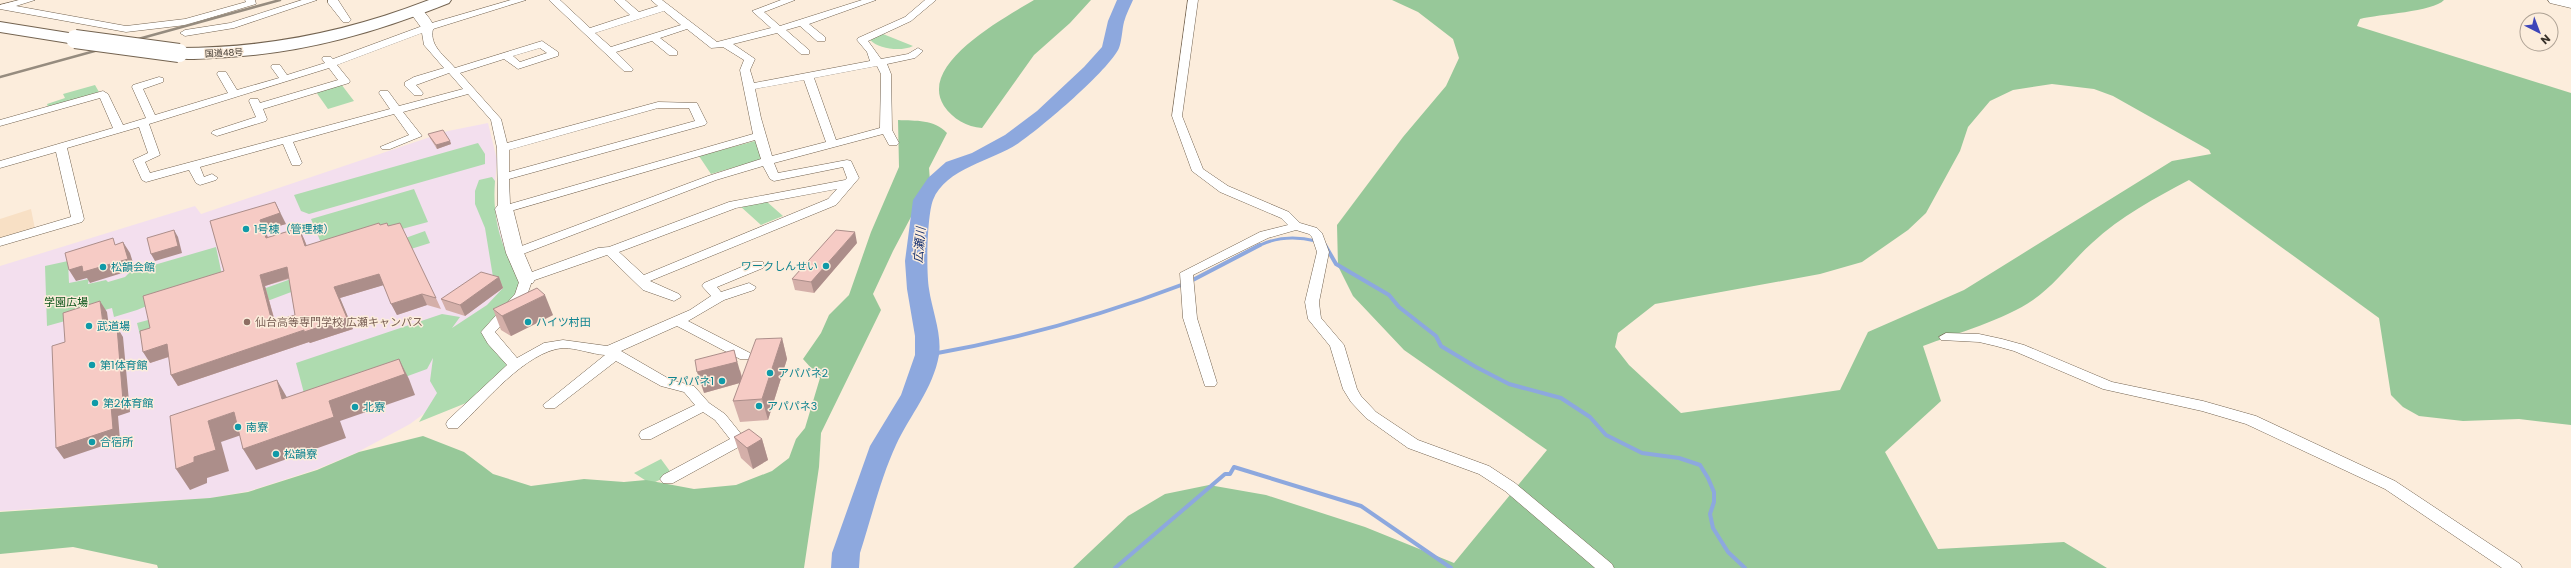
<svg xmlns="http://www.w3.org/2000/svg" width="2571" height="568" font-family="Poppins,'Noto Sans JP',sans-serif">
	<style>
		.built { fill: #f8e0c5 }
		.education { fill: #f3dfee }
		.green { fill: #aedbaf }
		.forest { fill: #97c899; fill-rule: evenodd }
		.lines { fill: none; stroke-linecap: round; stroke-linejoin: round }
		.stream-far1 { stroke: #8da8de; stroke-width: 3 }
		.stream { stroke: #8da8de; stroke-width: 4 }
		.river { fill: #8da8de; fill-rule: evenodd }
		.street-casing { stroke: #736350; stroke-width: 1 }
		.secondary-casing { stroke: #736350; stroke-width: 1 }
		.highway-casing { stroke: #736350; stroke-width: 2 }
		.street { fill: #fff; fill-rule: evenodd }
		.secondary { fill: #fff; fill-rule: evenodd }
		.highway { fill: #fff; fill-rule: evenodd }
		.rail { stroke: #968c7f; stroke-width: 2.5 }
		.highway-bridge-casing { stroke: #736350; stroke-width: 20; stroke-linecap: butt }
		.highway-bridge { stroke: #fff; stroke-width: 18 }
		.wall { fill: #d4afa9; fill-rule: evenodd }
		.shaded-wall { fill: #ac8e8a }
		.building { fill: #f6cbc5; stroke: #ac8e8a; fill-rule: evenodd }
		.culture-dot { fill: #0f9aa8; stroke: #fceddc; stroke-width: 1.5 }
		.education-dot { fill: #8d6e63; stroke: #fceddc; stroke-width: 1.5 }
		.labels { text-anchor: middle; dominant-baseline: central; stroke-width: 3; stroke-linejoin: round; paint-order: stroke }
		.far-street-label { font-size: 9px; fill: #39322a; stroke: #fceddc }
		.culture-label { font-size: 11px; fill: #0d838f; stroke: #fceddc; text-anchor: start }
		.park-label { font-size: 11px; fill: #0a5418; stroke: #fceddc }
		.education-label { font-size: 11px; fill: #785e54; stroke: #fceddc; text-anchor: start }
		.water-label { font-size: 12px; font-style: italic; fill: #15306f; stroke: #fceddc }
	</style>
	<rect width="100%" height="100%" fill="#fceddc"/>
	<path class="built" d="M31 209 35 229 0 240V219Z"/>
	<path class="education" d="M488 123 497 160 493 206 506 255 520 280 441 401 410 424 356 453 317 469 249 491 211 498 0 511V266L195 206 201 214 448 131Z"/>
	<path class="green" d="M883 34 913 46C901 52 879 49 870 40Z
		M341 84 354 101 328 109 316 92Z
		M95 85 99 92 48 107 47 104 65 98 63 94Z
		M755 141 763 159 711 174 699 156Z
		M478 143 485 154V164L309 214 301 211 294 195Z
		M492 177 495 181C492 219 501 247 520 280L516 294 486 339 508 364 476 399 419 422 437 393 430 381 433 358 427 369 309 412 296 363 442 314 460 317 452 328 487 305 503 288 493 277 485 228 475 204V191L479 180Z
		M414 189 428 222 324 250 311 219Z
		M766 201 783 216 761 225 740 206Z
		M425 231 430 243 379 259 270 300 141 339 137 323 263 289Z
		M216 247 222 275 137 310 114 317 112 308 47 326 45 266 68 261 69 283 89 279 88 284 106 280 108 282 125 277 130 272Z
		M661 459 672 474 651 484 634 473Z"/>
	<path class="forest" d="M1034 0H1091L1070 23 1034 55 982 128C967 127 953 119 944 106 917 64 1006 17 1034 0Z
		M1392 0H2444C2433 12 2379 14 2360 19L2357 26 2571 93V425L2519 419 2463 421 2419 416 2403 407 2391 395 2379 318 2189 180C2155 198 2121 216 2092 243 2072 261 2056 284 2033 300 2006 319 1955 334 1923 346L1941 401 1885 452 1938 549 2064 542 2107 568H1073L1128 516 1165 494 1209 485 1266 495 1365 527 1454 563 1547 450 1404 350 1353 296 1338 266 1337 225 1403 137 1446 86 1459 58 1453 39 1418 12ZM2052 84 2094 89 2113 96 2209 150 2211 154 2172 161 1964 290 1868 332 1840 390 1681 413 1629 365 1615 347 1618 333 1655 304 1820 274 1862 262 1908 230 1926 213 1960 151 1968 127 1990 101 2013 90Z
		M898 120C916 121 934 119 947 133L929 168 930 181 893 251 873 294 881 310 821 433 819 467 804 568H158L157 565 73 547 0 554V512L210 498 248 492 317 470 359 452 423 436 464 452 493 474 531 486 584 479 624 482 646 480 694 489 736 485 772 471 789 458 796 439 805 428 820 378 803 359 821 333 829 315 849 295 871 232 899 167Z"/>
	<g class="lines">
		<path class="stream-far1" d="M1258 246C1276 237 1296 236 1316 241"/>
		<path class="stream" d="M1325 245 1336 264 1389 295 1399 307 1436 336 1441 346 1476 367 1509 384 1561 398 1590 417 1606 435 1642 453 1679 458 1700 465 1708 478 1714 492V502L1710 514 1713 528 1728 552 1745 568
			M1189 282 1260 245
			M927 355C1015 340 1100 316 1184 284
			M1115 568 1225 474H1230L1234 467 1361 506 1451 568"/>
		<path class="river" d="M1117 0H1133C1130 7 1126 14 1124 22 1122 30 1122 40 1119 48 1109 70 1042 127 1020 142 994 161 946 167 933 200 927 216 926 271 929 289 932 310 942 334 939 355 933 389 910 415 896 445 881 477 871 519 860 553L859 568H831L832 553 870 446 901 395 915 355V336L907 289 905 261 913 200 928 178 946 162 972 153 1005 135 1037 111 1084 67 1102 47 1108 21Z"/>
		<g class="street-casing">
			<path id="street" d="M19 0H35L16 6 126 26 185 19 246 2 245 0H255L256 4 186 25 126 32 0 9V5Z
				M302 0H317L234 28 185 36 180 33 185 30 230 23Z
				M328 0H338L351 20 349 22H343L328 3Z
				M511 0H526L433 29C429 46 445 56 455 68L542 41 558 52V56L518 69 504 59 460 73 501 119 507 143 658 102 697 103 707 123 705 125 509 179 510 204 753 134 740 70 744 60 723 47 711 48 687 29 660 38 677 51V55H669L652 41 616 52 633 69 632 71H624L549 0H560L590 28 630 15 614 0H625L639 12 658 6 651 0H662L717 42 771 28 752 11 781 0H795L764 12 780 26 862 0H876L809 24 825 37V41H817L800 26 786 30 809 50V54H801L777 33 733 44 755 59 750 70 754 83 870 61 867 52 857 40 858 38 905 17 925 0H936L911 21 868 41 881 59 908 54 918 48 923 51 915 58 887 64 891 74 892 130 899 143 897 145H889L883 134 774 163 778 173 847 160 851 161 859 178 836 205 650 281 679 294 681 297 674 301 643 290 607 255 532 281 526 298 495 332 517 358 544 343 563 340 607 346 690 310 711 296 702 286 704 283 753 262H763L764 265 763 268 717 287 721 292 749 283 756 287 754 290 724 300 688 321 750 353 752 356 750 359H740L677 326 621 351 671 380 694 386 709 403 725 414 746 440 744 444 673 483H663L660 479 663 475 730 439 715 420 703 412 651 439H641L639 435 641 431 695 405 684 392 661 386 616 361 555 408H545L543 405 605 355C591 354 577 348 563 348 526 351 484 403 458 428H448L446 424 448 420 507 365 488 344 481 332 515 294 521 276 598 248 609 247 729 202 845 180 847 178 843 167 774 181 770 179 763 166 716 180 515 257 511 256 509 253 511 250 708 176 761 159 755 140 504 213 498 209 497 148 491 120 468 94 403 112 422 136 390 149H382L380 147 409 135 394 114 293 142 302 163 300 165H292L283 144 200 167 204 177 212 174 218 178 216 180 200 185 196 183 189 170 146 182 142 180 133 160 148 153 139 127 67 148 84 219 82 222 0 246V238L71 217 56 152 0 168V161L113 128 100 98 0 126V120L103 91 108 94 123 125 146 118 132 87 133 85 159 77 163 78V82L143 89 155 115 228 93 217 74 218 72H226L237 90 279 78 271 67 272 65H280L287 75 325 63 322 59 323 57H331L333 59 425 25ZM664 11 681 25 611 47 595 33ZM422 33 424 45 444 68 414 77 405 82V86L414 95H422L423 93 416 85 449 73 463 89 399 106 388 91H380L379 93 390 109 150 173 145 162 160 155 149 124 329 68 338 80 260 103 258 99H250L249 101 256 117 213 131 211 133 217 136 266 121 267 119 263 109 349 83 350 81 337 65ZM540 48 547 53 520 62 513 56ZM877 66 881 74 880 128 836 140 814 78ZM804 80 826 142 772 156 761 118 755 89ZM658 108H689L695 121 509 172V150ZM837 189 828 199 644 275 619 252 736 208Z
				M1188 0H1198L1182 116 1203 169 1228 186 1289 212 1300 223 1317 228 1322 233 1329 252 1319 302 1320 311 1321 318 1344 345 1357 389 1361 396 1376 412 1418 440 1489 466 1515 483 1612 564 1614 568H1595L1505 491 1479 474 1408 448 1366 418 1351 402 1343 389 1330 346 1308 319 1305 302 1317 252 1312 237 1309 234 1296 230 1268 238 1193 275 1197 318 1217 383 1215 386H1205L1183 318 1180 273 1260 232 1288 225 1281 218 1220 192 1192 171 1172 116Z
				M1946 333 1979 334 2002 339 2024 345 2112 382 2203 401 2256 416 2395 481 2520 564 2522 568H2502L2385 489 2246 424 2202 411 2103 389 2014 351 1996 346 1979 342 1941 340 1939 337Z"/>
		</g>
		<g class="secondary-casing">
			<path id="secondary" d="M2548 0H2571V8L2550 3Z
				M416 7C425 9 430 20 435 27L433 30H423L409 11 411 8Z
				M504 204 510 205 513 209 524 253 535 279 533 283H519L506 253 495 209 498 205Z"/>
		</g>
		<g class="highway-casing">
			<path id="highway" d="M429 0H451L449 3C377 32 305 53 228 57 210 58 190 61 173 57L170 53 173 49 179 48C266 48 347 32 429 0Z
				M0 22 75 34 81 35 83 39 81 43 75 44 0 32Z"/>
		</g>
		<use href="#street" class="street"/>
		<use href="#secondary" class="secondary"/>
		<use href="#highway" class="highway"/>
		<path class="rail" d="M0 77 280 0"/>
		<g class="highway-bridge-casing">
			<path id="highway-bridge" d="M75 39 179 53"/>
		</g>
		<use href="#highway-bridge" class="highway-bridge"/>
	</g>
	<path class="wall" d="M428 134 450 141 451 144 437 149 430 138Z
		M210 221 286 224 265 230 268 237 299 228 304 239 307 246 380 225 388 226 436 298 441 309 427 305 397 315 383 285 340 298 353 329 310 343 309 342 178 386 171 375 169 357 150 363V328L224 271ZM289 279 295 315 275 321 265 286Z
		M857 243 814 293 795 290 792 279Z
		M499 277 503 288 465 316 446 310 441 299Z
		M493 309 553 315 511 336 501 330Z
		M782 338 787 359 768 420 740 422 733 401 740 383 704 393 740 370 742 377Z
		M734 437 762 439 768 460 753 469 741 458Z"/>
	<path class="shaded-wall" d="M450 141 451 144 437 149 436 145Z
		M275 202 286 224 265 230 272 249 266 238 260 220Z
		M299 228 304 239 311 257 305 246Z
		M174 230 178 237 182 253 155 261 151 254Z
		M855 232 857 243 814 293 811 282Z
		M123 242 130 253 135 269 90 283 87 278 76 281 69 270Z
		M287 267 292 277 265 286 278 333 272 322 260 275Z
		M379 274 384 285 340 298 353 329 310 343 309 342 178 386 171 375 304 330 334 287Z
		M499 277 503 288 465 316 460 305Z
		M422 294 427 305 397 315 391 304Z
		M545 295 553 315 511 336 502 316Z
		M100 301 107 312 111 341 104 331Z
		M117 327 123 337 130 412 118 416 120 440 64 459 56 448 111 405Z
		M782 338 787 359 768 420 762 399Z
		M167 344 174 355 150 363 143 352Z
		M734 350 743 382 704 393 697 372Z
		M399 359 409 379 415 395 340 421 346 438 256 470 243 449 329 401Z
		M277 380 289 401 282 399Z
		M234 412 247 433 221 442 229 471 207 478V483L190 490 176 469 194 457 208 421Z
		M762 439 768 460 753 469 747 448Z"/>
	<path class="building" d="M443 130 450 141 436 145 428 134Z
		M275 202 280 213 260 220 266 238 299 228 305 246 379 223 380 225 387 223 388 226 400 223 436 298 422 294 391 304 379 274 334 287 347 318 304 332V330L171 375 167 344 143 352 140 331 150 328 143 296 224 271 210 221ZM287 267 295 315 272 322 260 275Z
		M174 230 178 246 151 254 147 238Z
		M836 230 855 232 811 282 792 279Z
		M113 238 115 245 123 242 128 259 83 272 82 266 69 270 65 253Z
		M481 272 499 277 460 305 441 299Z
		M537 288 545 295 502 316 493 309Z
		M100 301 104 331 117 327 123 401 111 405 113 429 56 448 52 346 65 342 63 313Z
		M782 338 762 399 733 401 756 339Z
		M734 350 737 362 697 372 695 360Z
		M399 359 405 374 329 401 334 417 243 449 234 412 208 421 216 450 194 457V462L176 469 170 416 277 380 282 399Z
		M749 429 762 439 747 448 734 437Z"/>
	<g class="culture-dot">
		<circle cx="246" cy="229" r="4"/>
		<circle cx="826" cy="266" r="4"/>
		<circle cx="103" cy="267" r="4"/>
		<circle cx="528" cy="322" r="4"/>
		<circle cx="89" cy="326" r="4"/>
		<circle cx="92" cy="365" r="4"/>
		<circle cx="770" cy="373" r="4"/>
		<circle cx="722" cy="381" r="4"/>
		<circle cx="95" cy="403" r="4"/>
		<circle cx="759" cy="406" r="4"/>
		<circle cx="355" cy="407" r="4"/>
		<circle cx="238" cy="427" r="4"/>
		<circle cx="92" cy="442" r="4"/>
		<circle cx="276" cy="454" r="4"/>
	</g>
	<circle class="education-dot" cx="247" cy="322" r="4"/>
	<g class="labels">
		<g class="far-street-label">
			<text transform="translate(224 53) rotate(-3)">国道48号</text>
		</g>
		<g class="culture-label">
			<text x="254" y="229">1号棟（管理棟）</text>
			<text x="818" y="266" text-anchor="end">ワークしんせい</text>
			<text x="111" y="267">松韻会館</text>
			<text x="536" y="322">ハイツ村田</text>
			<text x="97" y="326">武道場</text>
			<text x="100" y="365">第1体育館</text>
			<text x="778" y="373">アパパネ2</text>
			<text x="714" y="381" text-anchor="end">アパパネ1</text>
			<text x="103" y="403">第2体育館</text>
			<text x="767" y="406">アパパネ3</text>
			<text x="363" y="407">北寮</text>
			<text x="246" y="427">南寮</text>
			<text x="100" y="442">合宿所</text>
			<text x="284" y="454">松韻寮</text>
		</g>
		<g class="park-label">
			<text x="66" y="302">学園広場</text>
		</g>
		<g class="education-label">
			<text x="255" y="322">仙台高等専門学校 広瀬キャンパス</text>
		</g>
		<g class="water-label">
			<text transform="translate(919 245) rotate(-85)">広瀬川</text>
		</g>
	</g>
	<g transform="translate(2539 32) rotate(138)"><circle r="19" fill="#fceddc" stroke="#aea295"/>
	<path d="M0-3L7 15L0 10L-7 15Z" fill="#3d45b9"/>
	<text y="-6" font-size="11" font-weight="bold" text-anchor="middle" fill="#39322a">N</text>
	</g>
</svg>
